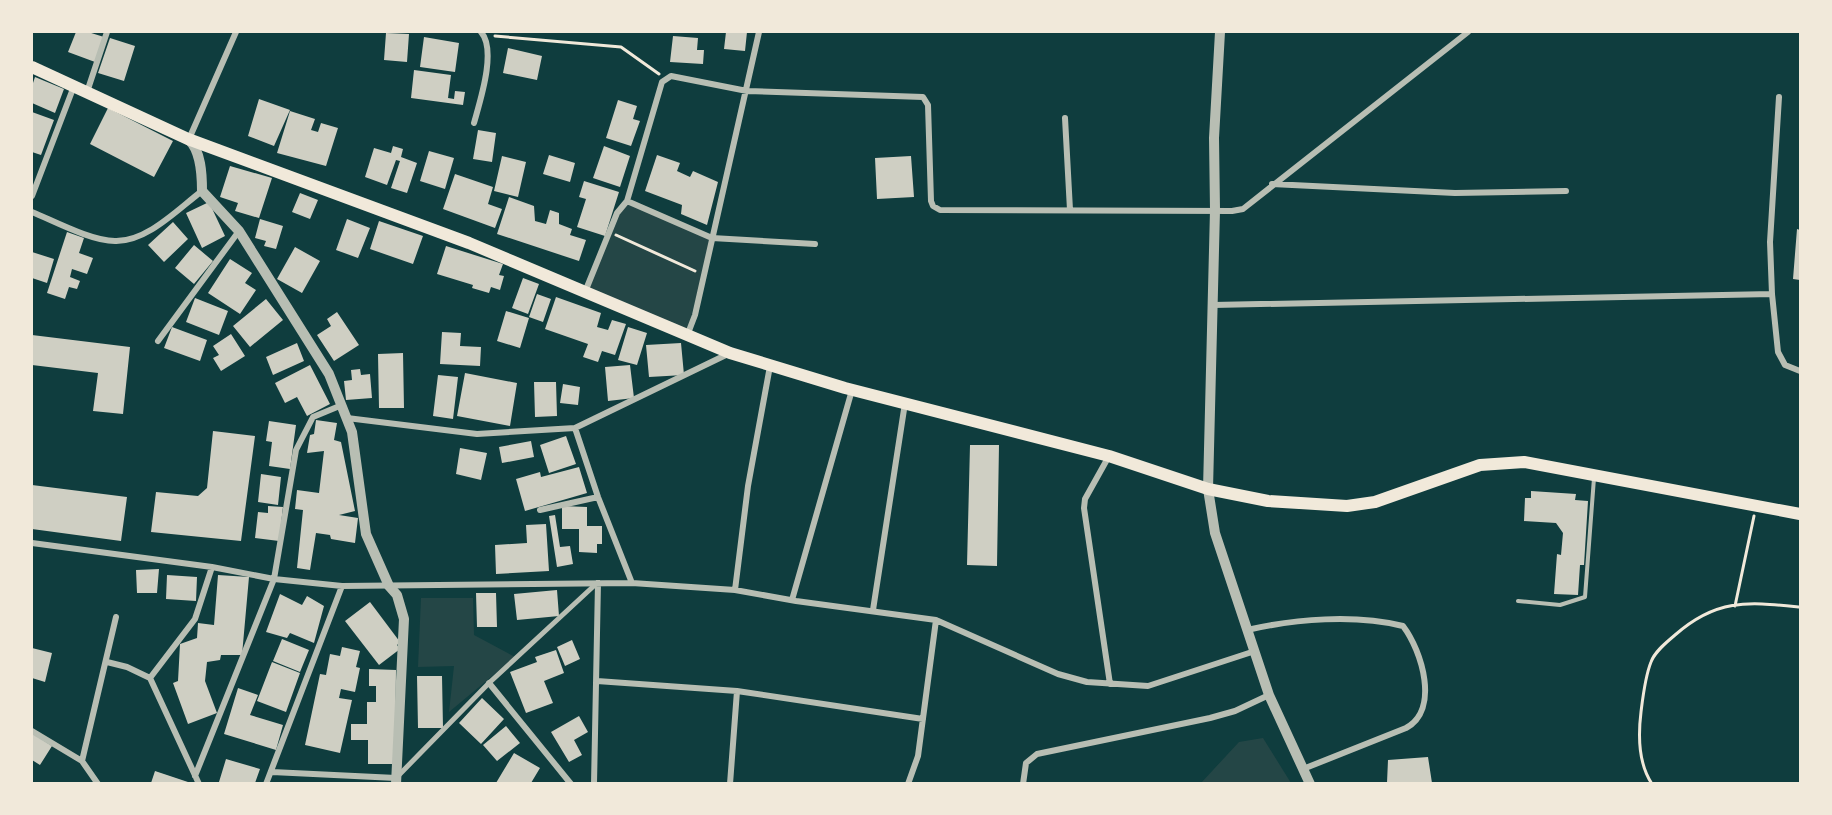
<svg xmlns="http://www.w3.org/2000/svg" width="1832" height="815" font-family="'Work Sans',sans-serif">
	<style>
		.green { fill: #244646 }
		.building { fill: #cfcfc3 }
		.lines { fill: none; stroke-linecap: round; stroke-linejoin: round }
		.path { stroke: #f1e9da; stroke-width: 3 }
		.service { stroke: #b8beb3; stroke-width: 4 }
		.pedestrian { stroke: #b8beb3; stroke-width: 5 }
		.minor { stroke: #b8beb3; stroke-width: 6 }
		.tertiary { stroke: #b8beb3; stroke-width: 10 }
		.secondary { stroke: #f1e9da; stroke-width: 12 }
	</style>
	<rect width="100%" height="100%" fill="#0f3d3e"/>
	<path class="green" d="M627 201 712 238 686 336 585 292 613 221Z
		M421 598H473L474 635 515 657 449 712 454 666 418 667Z
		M1263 738 1291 783H1201L1239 742Z"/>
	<path class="building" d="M76 32H88L104 37 95 62 68 52Z
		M726 32H747L745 51 724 49Z
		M386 33 409 34 407 62 384 60Z
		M673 36 698 38 697 50H704L703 64 670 62Z
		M424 37 459 43 455 72 420 67Z
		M110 38 135 46 124 81 98 73Z
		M508 48 542 56 537 80 503 73Z
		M414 70 451 75 448 98 454 99 455 91 465 92 463 105 411 98Z
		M35 77 64 89 55 113 32 103V86Z
		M259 99 290 110 274 146 248 136Z
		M618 100 637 106 633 119 640 121 631 146 606 138Z
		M108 108 173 141 154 177 90 144Z
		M290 111 315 119 311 130 318 132 321 123 338 128 326 166 277 153Z
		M32 112 54 120 41 155 32 152Z
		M478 130 496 133 492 162 473 159Z
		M393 146 403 149 401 157 417 163 407 193 391 188 400 161 396 160 387 185 365 177 374 148 391 153Z
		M604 146 630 156 620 187 593 178Z
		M429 151 454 158 445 189 420 181Z
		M549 155 575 163 570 182 543 174Z
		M657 155 680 163 677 171 690 177 693 171 718 182 707 225 681 214 682 205 645 191Z
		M502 156 526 162 518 197 494 191Z
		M911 156 914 197 877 199 875 158Z
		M230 166 272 178 259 218 235 211 238 203 220 197Z
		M455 174 493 187 488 204 502 209 495 228 443 209Z
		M584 181 619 192 605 236 577 227 586 199 579 197Z
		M300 193 318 200 310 219 292 212Z
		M509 197 534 206 535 221 546 224 550 210 559 213V224L572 229 570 235 586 240 579 261 497 234Z
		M209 202 225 236 202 248 186 213Z
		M260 219 283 226 276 249 264 246 266 241 255 238Z
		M347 219 370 228 358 258 336 250Z
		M379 221 423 236 413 264 370 249Z
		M173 222 188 239 164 262 148 245Z
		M1797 229 1800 230V280L1793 279Z
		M67 232 84 238 79 253 93 258 87 274 72 269 70 277 80 281 77 289 69 287 65 299 47 293Z
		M194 245 213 261 194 284 175 268Z
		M446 246 503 264 499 275 504 276 500 290 491 287 489 293 472 288 473 285 437 274Z
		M295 247 320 261 302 293 277 279Z
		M32 252 54 259 47 283 32 278Z
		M230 259 252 273 245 283 256 290 240 314 208 293Z
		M523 278 539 284 528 314 512 308Z
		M537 294 551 299 543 322 529 317Z
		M556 297 601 313 597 327 608 330 612 320 626 324 615 355 602 351 598 362 583 357 588 344 545 329Z
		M195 298 228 311 219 335 186 322Z
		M266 299 283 320 250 347 233 326Z
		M506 311 529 318 520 348 497 341Z
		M337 312 359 345 334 361 317 335 331 326 327 319Z
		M172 327 207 340 200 361 164 348Z
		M628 327 647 333 637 365 618 360Z
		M442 332 461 333 460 346 481 347 480 366 440 364Z
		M231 334 245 356 221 371 213 358 219 355 213 346Z
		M32 335 130 347 123 414 93 411 98 373 32 365Z
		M297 343 304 361 273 375 266 357Z
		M681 343 684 375 649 377 646 345Z
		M403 353 404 408H379L378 354Z
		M310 365 330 404 307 416 297 397 285 403 275 383Z
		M630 365 634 398 608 401 605 367Z
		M360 369 361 375 370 374 372 398 346 400 344 381 352 380 351 370Z
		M465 373 517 383 510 426 457 416Z
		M438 375 458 377 453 419 433 416Z
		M534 382H556L557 416 535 417Z
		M563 384 580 387 578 405 560 403Z
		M316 420 337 423 334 440 341 442 355 511 339 515 358 518 355 543 331 539 330 535 316 533 310 570 297 568 303 510 295 509 297 490 319 493 324 451 307 453 310 435 314 434Z
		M269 421 296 425 290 469 269 466 272 442 266 441Z
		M213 431 255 436 241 541 151 532 156 492 198 496 207 488Z
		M566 436 576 464 549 473 540 445Z
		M531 441 534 457 502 463 499 447Z
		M970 445H999L997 566 967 565Z
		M460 448 487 453 481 480 456 474Z
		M579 467 587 493 525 511 516 479 540 472 541 477Z
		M261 474 281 477 278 505 258 502Z
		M32 485 127 497 121 541 32 529Z
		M1531 491 1576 494 1575 500 1588 501 1584 565H1580L1578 595 1554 594 1557 554 1561 555 1563 533 1556 523 1524 521 1525 498H1531Z
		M268 506 283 507 279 541 255 538 258 512 268 513Z
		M562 506 587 507V526H602V544H597V553L579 552V529H562Z
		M555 515 560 547 570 546 573 564 557 567 549 516Z
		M546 524 549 571 496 574 495 545 527 543 526 525Z
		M159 569 157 593H137L136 570Z
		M167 575 197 577 196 601 166 599Z
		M218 575 249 577 242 655H221L220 660 207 662 205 681 217 713 188 724 173 683 178 681 180 644 197 638 198 623 214 625Z
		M557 590 559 616 517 620 514 594Z
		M476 593H496L497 627H477Z
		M280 594 302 605 307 596 324 606 314 643 290 633 287 638 266 632Z
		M370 602 400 642 397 645 400 649 379 665 345 621Z
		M282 639 309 650 300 672 273 661Z
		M572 640 580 659 565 666 557 647Z
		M342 647 360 651 356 667 360 668 355 692 341 689 339 698 352 700 340 753 305 745 320 674 326 675 330 654 340 656Z
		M32 648 52 653 45 682 32 678Z
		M556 650 564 673 544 681 553 703 526 713 510 672 537 662 535 657Z
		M272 662 300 673 286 712 257 701Z
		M369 669 396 670 395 764H368V740H351V724H367V702H376V686H369Z
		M417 676H442L443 728H418Z
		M238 688 258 695 250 715 283 725 276 750 224 734Z
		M482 698 504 719 481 744 459 723Z
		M579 716 588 732 574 740 582 755 569 762 551 732Z
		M506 726 520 743 497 761 483 745Z
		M32 733 52 746 40 765 32 760Z
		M514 753 540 768 531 783H496Z
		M1428 757 1432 783H1387L1388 760Z
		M226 759 260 769 255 783 219 782Z
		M155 771 191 783H151Z"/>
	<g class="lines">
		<path class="path" d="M495 36 621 47 659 74
			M616 235 695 271
			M1735 606 1754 516
			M1652 784C1638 763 1638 736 1641 712 1643 696 1645 677 1651 662 1655 651 1667 642 1675 635 1717 598 1748 602 1800 607"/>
		<path class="service" d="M1518 601 1560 605 1585 597 1594 478"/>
		<path class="pedestrian" d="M397 777 489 683 597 583"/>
		<path class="minor" d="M87 92 107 32
			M1779 97 1770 242 1772 294 1778 352 1785 365 1800 371
			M1065 118 1070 210
			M474 123C480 101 497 50 481 32
			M189 139 236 32
			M1272 184 1455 193 1566 191
			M32 196 74 86
			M627 201 712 238 815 244
			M32 212C54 221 91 241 115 241 147 242 178 209 202 191
			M585 292 617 213 627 201 662 82 671 76 747 91 923 97 928 105 931 201 933 206 940 210 1232 211 1243 209 1468 32
			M1213 305 1772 294
			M687 336 695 315 759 32
			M158 341 239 231
			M347 418 477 434 575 428 730 353
			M575 428 598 497 632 583
			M1109 456 1085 499 1084 508 1110 684
			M540 510 598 497
			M32 543 212 567 274 579 342 586 632 583 735 590 796 601 936 620 1058 674 1087 682 1148 686 1255 651
			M735 590 748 486 770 366
			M792 600 852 390
			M873 610 905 403
			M1247 630C1296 619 1354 614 1403 626 1422 651 1440 710 1406 728L1303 769
			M107 662 127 667 150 678 199 784
			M150 678 195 619 212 567
			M597 681 737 691 923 719
			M489 683 571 784
			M32 731 82 761 98 784
			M82 761 116 617
			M272 772 396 778
			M195 776 274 579 296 450 313 417 342 405
			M266 784 342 586
			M594 784 598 583
			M730 784 737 691
			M908 784 918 756 936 620
			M1023 784 1026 763 1037 754 1210 718 1235 711 1269 695"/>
		<path class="tertiary" d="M1220 32 1214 138 1215 210 1208 489 1215 533 1269 695 1310 784
			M189 140C201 151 202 174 202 191L239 231 329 374 352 432 366 534 389 586 397 595 404 619 396 784"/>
		<path class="secondary" d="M32 67 188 139 469 243 730 353 845 388 1109 456 1208 489 1268 501 1347 506 1375 502 1480 465 1524 462 1800 514"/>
	</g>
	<rect width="1832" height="815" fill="none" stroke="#f1e9da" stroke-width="66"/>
</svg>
